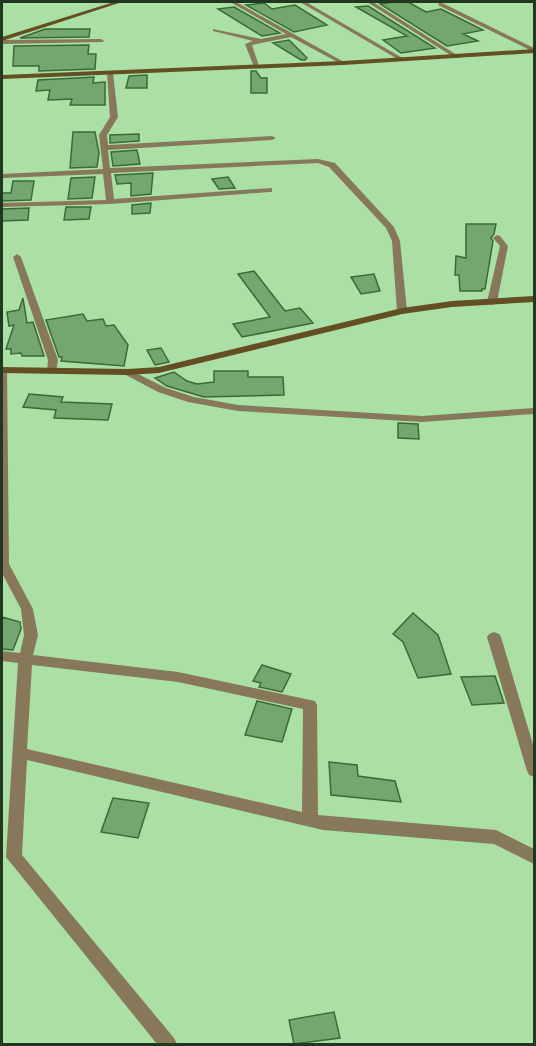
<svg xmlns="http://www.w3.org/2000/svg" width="536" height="1046" font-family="'Playfair Display',serif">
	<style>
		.building { fill: #74a76e; stroke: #3a6b36; stroke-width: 1.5 }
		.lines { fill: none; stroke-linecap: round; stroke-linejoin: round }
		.street { fill: #87785c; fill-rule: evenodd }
		.secondary { fill: #644e23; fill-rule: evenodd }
	</style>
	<rect width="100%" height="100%" fill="#abe0a4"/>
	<path class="building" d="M394 2H408L426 12 441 9 483 30 463 34 478 41 447 46 380 4Z
		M264 3 272 9 295 5 327 25 294 32 246 5Z
		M368 6 435 48 401 53 383 40 407 36 356 7Z
		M234 7 280 33 262 36 218 9Z
		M45 29H90L89 37 20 38Z
		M289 40 307 58 305 60H301L273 43Z
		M89 45 88 54H96L95 69 39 71V66H13L14 46Z
		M251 71H256L261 78H267V93H251Z
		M147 75V88H126L129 76Z
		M94 77 93 83 105 82V105H70L72 99 48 100 50 90 36 91 38 80Z
		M73 132H95L99 153 97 167 70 168Z
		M139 134V141L110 143V135Z
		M137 150 140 164 113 166 111 152Z
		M153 173 151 194 131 196V183L117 184 115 175Z
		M95 177 92 198 68 199 71 178Z
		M228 177 235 188 219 189 212 179Z
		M13 181H34L31 200 2 201V193H11Z
		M151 203 150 213 132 214V205Z
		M66 207H91L89 219 64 220Z
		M29 208 28 220 2 221V209Z
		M466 224H496L494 234 491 238 493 241 485 289H482V291H460L459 275H455L456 256 466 258Z
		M254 271 285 311 300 308 313 323 242 337 233 324 270 317 238 274Z
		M374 274 380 291 361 294 351 277Z
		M23 298 27 323 33 322 44 356H22L21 353 11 354V349H6L14 325 9 326 7 312 19 310Z
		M83 314 87 321 103 319 106 326 114 325 128 345 124 366 61 361 62 357H59L46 320Z
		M161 348 169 362 155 365 147 350Z
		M214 371H248V377H283L284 395 204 397 167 386 155 378 174 372 187 381 197 384 214 382Z
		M29 394 63 397 61 402 112 404 108 420 54 418 56 410 23 407Z
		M398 423 418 424 419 439 398 438Z
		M413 613 438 635 451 674 418 678 403 642 393 634Z
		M2 617 20 622 21 629 13 650 2 649Z
		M262 665 291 674 282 692 259 687 261 683 253 681Z
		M495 676 504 703 472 705 461 677Z
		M257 701 292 709 282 742 245 735Z
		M329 762 357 765 358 776 395 781 401 802 331 795Z
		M113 798 149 803 138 838 101 832Z
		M334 1012 340 1038 294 1044 289 1020Z"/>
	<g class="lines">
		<path class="street" d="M230 2H236L346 63 341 64 291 37 252 45 259 66 254 67 245 44 253 41 213 31V29L261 39 286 34Z
			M300 2H306L406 60 401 61Z
			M367 2H373L460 57 455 58Z
			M440 2 534 48V52L438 5Z
			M101 39 104 41 103 42 2 44V40Z
			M110 71 113 73 118 117 107 135 108 145 272 136 276 138 272 140 108 150 110 168 318 159 335 163 394 227 400 241 407 311 405 313 402 314 397 311 392 241 386 228 329 167 318 163 111 173 114 199 272 188V192H269L110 204 2 207V203L106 200 103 174 2 178V174L103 169 99 135 110 117 107 73Z
			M497 235 500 236 508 246 497 302 492 305 487 302 500 246 493 238Z
			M17 254 21 257 58 360 56 373H48L47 371 48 360 13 257Z
			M2 367 7 370 9 564 33 609 38 635 33 655 178 672 315 701 317 705 318 815 496 830 534 849V864L494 844 323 830 27 760 22 855 174 1038 177 1044H157L6 857 18 663 2 661V651L20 653 24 635 21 609 2 573ZM32 665 178 682 303 709 302 812 27 749Z
			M128 369 166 388 194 397 238 405 422 416 534 408V414L422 422 238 411 188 402 158 392 124 374 123 372 124 370Z
			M494 632 499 634 501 637 534 748V777L529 775 527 771 487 637 489 634Z"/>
		<path class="secondary" d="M114 2H122L2 41V37Z
			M534 49V53L343 65 2 79V75L343 61Z
			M534 296V302L452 307 402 314 159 373 128 375 2 373V367L128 369 159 367 402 308 452 301Z"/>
	</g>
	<rect width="536" height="1046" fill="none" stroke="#22371f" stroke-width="6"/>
</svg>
